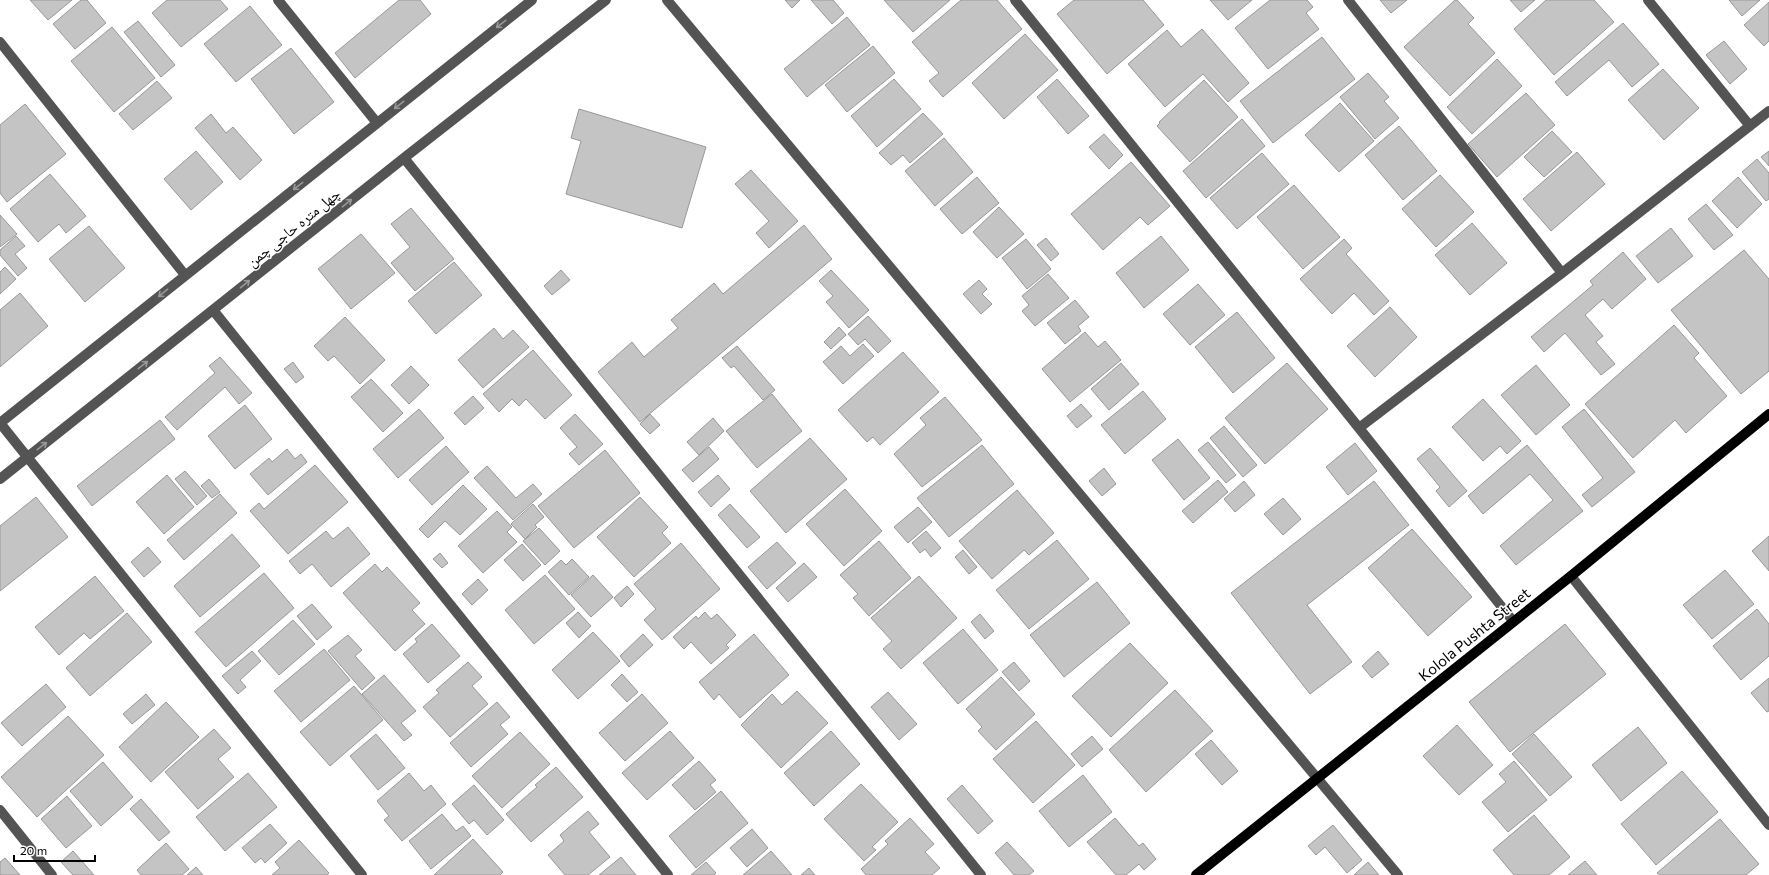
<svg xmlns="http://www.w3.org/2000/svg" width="1769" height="875" font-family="Commissioner,'Noto Naskh Arabic',sans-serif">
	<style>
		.building { fill: #c4c4c4; stroke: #989898 }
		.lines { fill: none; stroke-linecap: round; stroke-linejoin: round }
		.minor { stroke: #545454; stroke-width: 10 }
		.major { stroke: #000; stroke-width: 10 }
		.oneway { stroke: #989898 }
		.labels { text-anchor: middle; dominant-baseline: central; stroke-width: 3; stroke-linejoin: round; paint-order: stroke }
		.street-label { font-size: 15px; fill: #000; stroke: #fff }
	</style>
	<rect width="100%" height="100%" fill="#fff"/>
	<path class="building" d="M30 0H72L48 20Z
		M81 0H87L106 23 75 49 53 24Z
		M167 0H220L228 9 181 47 152 13Z
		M399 0H420L431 14 355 78 335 53Z
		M785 0H800L792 8Z
		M811 0H833L844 13 832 24Z
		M884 0H950L913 32Z
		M961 0H997L1022 29 943 97 929 81 939 73 912 42Z
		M1074 0H1143L1164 25 1107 74 1057 14Z
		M1210 0H1252L1228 20Z
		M1270 0H1307L1313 7 1306 13 1319 29 1268 69 1235 28Z
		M1380 0H1407L1391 13Z
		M1455 0H1457L1474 18 1468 24 1495 53 1450 96 1404 47Z
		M1510 0H1535L1521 12Z
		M1546 0H1594L1614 22 1554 75 1514 29Z
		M1729 0H1760L1742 16Z
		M1769 2V41L1764 46 1744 25Z
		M250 6 282 45 236 82 204 44Z
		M847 17 870 45 807 97 784 69Z
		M138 21 175 65 161 77 124 32Z
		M1623 23 1659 64 1632 87 1609 60 1567 96 1555 82Z
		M112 27 155 78 114 112 71 61Z
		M1202 29 1249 83 1228 102 1203 74 1165 107 1128 64 1167 30 1181 47Z
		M1025 34 1058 70 1004 119 972 83Z
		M1322 37 1355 79 1273 143 1240 101Z
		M1724 41 1747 69 1730 84 1706 55Z
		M873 46 895 73 847 112 825 85Z
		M291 48 334 102 294 134 251 79Z
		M1497 59 1522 86 1472 134 1447 107Z
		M1663 69 1699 108 1664 140 1628 100Z
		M1368 73 1389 97 1384 101 1399 118 1375 139 1340 97Z
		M894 79 921 109 877 147 851 116Z
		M1057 79 1089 116 1068 134 1037 97Z
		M1204 80 1238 117 1190 162 1157 126 1160 123 1159 122Z
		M157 81 172 98 133 130 119 114Z
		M1526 93 1555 125 1497 177 1468 144Z
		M1340 103 1374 141 1339 172 1305 135Z
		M25 104 66 154 7 202 0 193V125Z
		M579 109 706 147 682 228 566 194 581 141 571 138Z
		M923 113 943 134 910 163 903 155 891 165 879 153Z
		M211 114 226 133 233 127 262 160 240 180 195 128Z
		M1242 119 1265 146 1206 198 1183 171Z
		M1399 126 1437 171 1403 200 1365 155Z
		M1552 131 1572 152 1544 177 1524 157Z
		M1104 134 1123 155 1109 169 1089 147Z
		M944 138 973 172 935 206 905 171Z
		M196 151 223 182 191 210 164 179Z
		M1769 151V166L1761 157Z
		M1577 152 1605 184 1551 231 1523 199Z
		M1262 153 1289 184 1237 229 1210 198Z
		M1757 159 1769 173V199L1766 201 1742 172Z
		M1131 162 1170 206 1148 225 1140 217 1103 250 1071 214Z
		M751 170 798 221 769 248 756 233 769 221 735 184Z
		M50 174 86 216 66 233 59 224 38 242 10 209Z
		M1440 175 1474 212 1436 247 1402 209Z
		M977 177 999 203 962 234 940 209Z
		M1738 177 1762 204 1737 228 1712 201Z
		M1294 185 1340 237 1303 269 1257 217Z
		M1706 204 1733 235 1714 250 1688 219Z
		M999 207 1024 234 997 258 973 232Z
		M411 208 454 259 415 291 391 263 410 247 391 224Z
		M0 215 17 234 0 247Z
		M1472 223 1507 263 1470 295 1435 255Z
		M804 225 832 259 640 422 598 372 632 342 644 357 678 328 671 320 714 283 723 294Z
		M89 226 125 268 85 302 49 259Z
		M1671 228 1693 256 1658 283 1636 256Z
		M361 234 395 273 351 309 318 269Z
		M16 236 25 246 15 254 27 268 18 276 0 255V250Z
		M1161 236 1189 270 1144 308 1116 273Z
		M1046 238 1059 254 1051 261 1037 245Z
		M1026 239 1051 269 1027 289 1002 258Z
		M1344 239 1352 248 1346 254 1389 301 1374 315 1354 293 1332 314 1300 279Z
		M1744 250 1769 279V371L1741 394 1671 310Z
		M1623 252 1646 279 1612 309 1603 299 1585 315 1603 336 1596 342 1615 364 1601 375 1565 333 1544 352 1531 337 1593 285 1590 281Z
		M454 262 482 295 436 334 408 301Z
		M5 267 16 279 0 294V272Z
		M561 270 570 280 552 295 544 286Z
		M831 270 869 310 849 328 826 302 833 296 819 281Z
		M1048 274 1069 298 1035 326 1022 311 1029 305 1022 296Z
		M979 280 987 289 982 294 992 304 981 314 963 294Z
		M1198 284 1225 315 1190 345 1163 314Z
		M20 293 48 326 0 367V310Z
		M1075 300 1089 317 1078 326 1081 331 1065 344 1047 323Z
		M1390 307 1417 337 1375 377 1347 346Z
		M1237 312 1275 358 1233 393 1195 347Z
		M868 316 891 341 878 353 865 339 858 345 848 334Z
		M345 317 385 360 360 384 334 356 328 361 314 346Z
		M1674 325 1699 353 1694 358 1727 396 1686 433 1675 420 1633 458 1585 404Z
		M839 327 846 335 831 349 824 342Z
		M494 328 503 339 513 330 529 347 483 388 458 360Z
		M1085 332 1098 347 1105 341 1121 360 1070 402 1042 369Z
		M863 344 874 356 843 384 823 362 841 346 850 356Z
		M737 346 775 390 763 400 734 366 731 368 722 358Z
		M533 350 572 395 545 419 526 399 519 406 512 399 499 412 483 394Z
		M903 352 939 392 880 445 873 437 867 442 838 410Z
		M220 357 252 393 239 404 225 387 177 430 165 417 215 373 209 366Z
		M293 362 304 377 296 383 284 369Z
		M1121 363 1139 384 1109 410 1091 389Z
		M1287 363 1328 409 1265 464 1225 418Z
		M1536 365 1570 405 1536 435 1501 395Z
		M411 366 429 385 409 404 391 385Z
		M371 379 403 413 383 432 351 397Z
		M1143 391 1166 419 1125 454 1101 425Z
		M772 394 802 431 757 468 726 431Z
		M473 396 484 408 465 425 454 413Z
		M945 397 982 440 922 487 894 454 926 425 920 418Z
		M1483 399 1521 441 1507 454 1500 446 1483 461 1452 427Z
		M1081 404 1092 416 1077 428 1067 416Z
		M245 405 272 439 235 469 208 436Z
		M419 409 444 438 398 478 373 449Z
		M1584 409 1635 472 1592 507 1582 495 1603 478 1562 427Z
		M575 414 603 444 579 465 569 454 577 447 560 428Z
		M650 414 660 425 650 434 640 424Z
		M713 418 724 431 699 455 687 442Z
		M160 420 175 439 92 506 77 486Z
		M1224 426 1257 465 1243 477 1210 438Z
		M810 438 847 479 786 533 750 491Z
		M1178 439 1210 478 1184 500 1152 460Z
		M1208 442 1236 475 1226 483 1198 450Z
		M1355 443 1377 471 1348 495 1326 467Z
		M982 445 1014 484 949 537 917 498Z
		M1527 445 1583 511 1516 565 1500 546 1553 500 1530 474 1483 514 1468 496Z
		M446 446 469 472 432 505 409 480Z
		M709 447 719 459 693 482 682 470Z
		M1430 448 1467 491 1449 507 1436 491 1440 487 1417 459Z
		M287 449 295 459 301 454 307 462 268 495 250 474 269 458 272 462Z
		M605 450 640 493 574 548 538 506Z
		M315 465 348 502 288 554 250 511 259 503 264 509Z
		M487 466 516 498 533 484 542 494 513 520 474 478Z
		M1104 468 1116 484 1102 496 1089 481Z
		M185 471 207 496 197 505 175 479Z
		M167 475 194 507 164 534 136 502Z
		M718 475 730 489 711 507 698 492Z
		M209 479 220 492 212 498 201 486Z
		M1218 480 1228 492 1193 523 1182 511Z
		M1244 481 1255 495 1235 512 1224 499Z
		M1374 481 1409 525 1307 605 1352 662 1310 694 1231 593Z
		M463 485 487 509 460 535 445 521 428 538 419 529Z
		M845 489 882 531 844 566 806 524Z
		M1017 490 1054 533 1029 555 1024 550 992 579 959 541Z
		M220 494 237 513 184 560 167 540Z
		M36 497 68 537 0 591V526Z
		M640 497 668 527 662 533 671 543 634 577 597 537Z
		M1283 498 1301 519 1283 535 1264 514Z
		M533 504 544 517 535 525 537 527 525 539 511 524Z
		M730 504 760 537 747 548 718 515Z
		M918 507 932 522 908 543 894 527Z
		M497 511 512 527 507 532 517 542 483 573 458 546Z
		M348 527 370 554 331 587 312 564 300 574 289 561 326 531 333 539Z
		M539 528 560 551 545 565 523 541Z
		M1412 529 1472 597 1428 636 1368 568Z
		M926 531 941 548 931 557 925 549 920 553 912 543Z
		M232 534 260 566 200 617 174 586Z
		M1769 536V571L1752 551Z
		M1057 540 1089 579 1029 629 996 590Z
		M879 541 911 578 869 616 853 598 858 594 840 575Z
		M777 542 796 563 767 589 748 567Z
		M681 543 720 589 662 640 644 620 656 609 634 584Z
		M522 544 541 565 523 581 504 560Z
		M148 547 161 562 144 577 131 562Z
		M963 550 977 567 969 574 955 557Z
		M440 553 448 563 442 568 433 559Z
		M572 559 589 577 569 595 548 572 561 560 566 565Z
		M804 563 817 577 788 602 776 588Z
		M375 564 382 572 387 567 420 603 412 610 425 624 395 651 343 593Z
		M1725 570 1754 604 1712 639 1683 605Z
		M264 573 294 608 226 667 195 632Z
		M545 575 575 609 534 644 505 610Z
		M593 575 613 597 591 617 571 595Z
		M95 576 124 611 90 639 84 633 59 655 35 627Z
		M919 576 957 618 901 669 883 649 892 641 871 618Z
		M478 579 488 590 472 605 462 594Z
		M1097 582 1130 623 1064 677 1030 635Z
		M627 586 634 594 621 607 614 598Z
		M312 604 332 627 317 640 297 616Z
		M1757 609 1769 624V656L1741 680 1713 646Z
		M578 612 591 626 579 638 566 623Z
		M705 612 711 619 717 614 736 635 726 645 729 648 711 664 691 642 684 649 673 637 696 616 698 619Z
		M127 613 152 642 90 696 66 668Z
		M980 614 994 631 985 639 971 622Z
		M293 620 315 644 279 675 258 651Z
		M432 624 460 656 428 683 403 654 417 642 415 639Z
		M1565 624 1606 674 1510 752 1469 702Z
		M963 629 998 670 958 704 923 663Z
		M593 632 620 661 578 699 552 670Z
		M643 634 653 645 629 667 620 656Z
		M754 634 789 675 740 718 719 694 714 700 699 682Z
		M348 635 362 650 355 656 375 678 362 690 328 651Z
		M1130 643 1168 683 1111 737 1072 696Z
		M324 649 350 680 301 722 274 691Z
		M252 651 261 661 240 680 246 687 238 694 222 676Z
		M1378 651 1389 664 1372 678 1362 666Z
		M468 662 482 677 472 686 488 704 450 737 423 707 439 693 436 690Z
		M1014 662 1030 681 1019 691 1002 672Z
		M622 674 638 692 627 702 611 685Z
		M384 675 416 711 401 723 412 735 404 741 362 694Z
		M1001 677 1035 714 996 750 978 731 982 727 966 709Z
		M1769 678V711L1767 712 1751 693Z
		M46 684 66 707 22 746 1 723Z
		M354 686 383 720 330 766 300 732Z
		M1175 690 1213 731 1146 792 1109 750Z
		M797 691 828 723 781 768 741 725 772 694 782 705Z
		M888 692 917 724 899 740 871 707Z
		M146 694 155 705 132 724 123 714Z
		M642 694 668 723 625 761 599 733Z
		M166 702 199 737 151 782 119 747Z
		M497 702 510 717 500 725 508 734 471 767 450 743Z
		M68 716 104 755 37 817 1 777Z
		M1036 721 1075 765 1033 803 993 759Z
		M1457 725 1493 765 1459 795 1423 756Z
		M1638 727 1667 763 1621 801 1592 765Z
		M214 729 231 748 218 759 234 777 198 809 165 772Z
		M670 731 694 758 647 800 622 773Z
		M831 731 860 764 814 806 784 773Z
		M520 732 550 764 502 808 472 776Z
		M376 734 405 768 378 790 350 756Z
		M1534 734 1572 777 1550 796 1512 754Z
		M1092 736 1103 749 1082 767 1071 754Z
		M1211 740 1238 771 1222 785 1195 754Z
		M699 761 716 780 710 785 716 792 695 810 672 785Z
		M1514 761 1547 800 1508 832 1482 802 1506 782 1499 774Z
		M103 762 133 797 101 826 70 791Z
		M556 767 583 797 531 842 506 814 537 787 535 785Z
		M1682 771 1718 812 1656 865 1621 824Z
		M248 773 277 807 225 851 196 817Z
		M409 773 424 791 431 785 446 804 402 841 384 820 389 816 377 801Z
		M1083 775 1112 812 1069 847 1039 811Z
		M861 784 898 822 872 847 876 850 864 861 824 819Z
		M474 785 504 820 487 835 474 820 469 824 452 804Z
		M962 785 993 821 978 834 947 799Z
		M721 791 748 823 696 868 669 836Z
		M67 796 92 826 66 848 41 819Z
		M141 799 170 832 159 841 130 809Z
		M588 811 599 824 589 832 610 857 588 875H565L548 855 564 841 560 835Z
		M442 814 456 831 463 826 471 836 431 869 409 841Z
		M1534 815 1570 857 1549 875H1514L1493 850Z
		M910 818 934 844 925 852 940 868 932 875H866L861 869 888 844 885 841Z
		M1115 818 1139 846 1143 843 1156 859 1144 870 1139 864 1126 875H1116L1087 842Z
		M1720 819 1759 864 1746 875H1660L1657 873Z
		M270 824 287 843 265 863 261 858 255 863 242 848Z
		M1333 825 1362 860 1347 873 1325 847 1316 855 1308 846Z
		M752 829 768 848 747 867 730 848Z
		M473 839 503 872 500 875H434Z
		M299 840 329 873 327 875H272L280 868 275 862Z
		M1007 842 1034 871 1029 875H1014L995 853Z
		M166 843 189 869 182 875H141L137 870Z
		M73 851 94 875H73L61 862Z
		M771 851 792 875H743Z
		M621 857 636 875H599Z
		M5 858 20 875H0V862Z
		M1585 861 1597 875H1568Z
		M706 862 716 873 714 875H691Z
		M1368 862 1379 875H1354Z
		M196 867 203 875H187Z
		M809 868 815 875H801Z"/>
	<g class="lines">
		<path class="minor" d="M278 0 377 123
			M667 0 1398 875
			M1015 0 1359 428 1513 621
			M1348 0 1562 273
			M1648 0 1750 126
			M0 42 185 275
			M404 158 981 875
			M213 310 668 875
			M0 423 532 0
			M0 423 362 875
			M1359 428 1562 273 1769 111
			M0 479 404 158 606 0
			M1571 576 1769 825
			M0 810 52 875"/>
		<path class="major" d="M1196 875 1571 576 1769 414"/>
	</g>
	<defs><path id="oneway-shaft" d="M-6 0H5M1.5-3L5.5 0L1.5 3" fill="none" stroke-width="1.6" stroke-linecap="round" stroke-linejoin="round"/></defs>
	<g class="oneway">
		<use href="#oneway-shaft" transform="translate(501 24) rotate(142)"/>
		<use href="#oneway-shaft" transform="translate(399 105) rotate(142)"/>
		<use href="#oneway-shaft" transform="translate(298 186) rotate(142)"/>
		<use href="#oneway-shaft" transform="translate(347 203) rotate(-39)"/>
		<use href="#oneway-shaft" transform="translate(245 284) rotate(-39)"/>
		<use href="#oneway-shaft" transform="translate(163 293) rotate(141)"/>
		<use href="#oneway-shaft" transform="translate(143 365) rotate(-38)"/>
		<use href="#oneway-shaft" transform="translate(42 446) rotate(-38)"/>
	</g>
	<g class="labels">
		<g class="street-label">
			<text transform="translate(293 227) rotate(-39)">چهل متره حاجی چمن</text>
			<text transform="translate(1474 634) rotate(-39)">Kolola Pushta Street</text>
		</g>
	</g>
	<path d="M14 855v6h81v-6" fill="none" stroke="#000000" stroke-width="2"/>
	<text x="20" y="855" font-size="12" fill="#000000" stroke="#ffffff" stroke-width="3" paint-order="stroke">20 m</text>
</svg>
